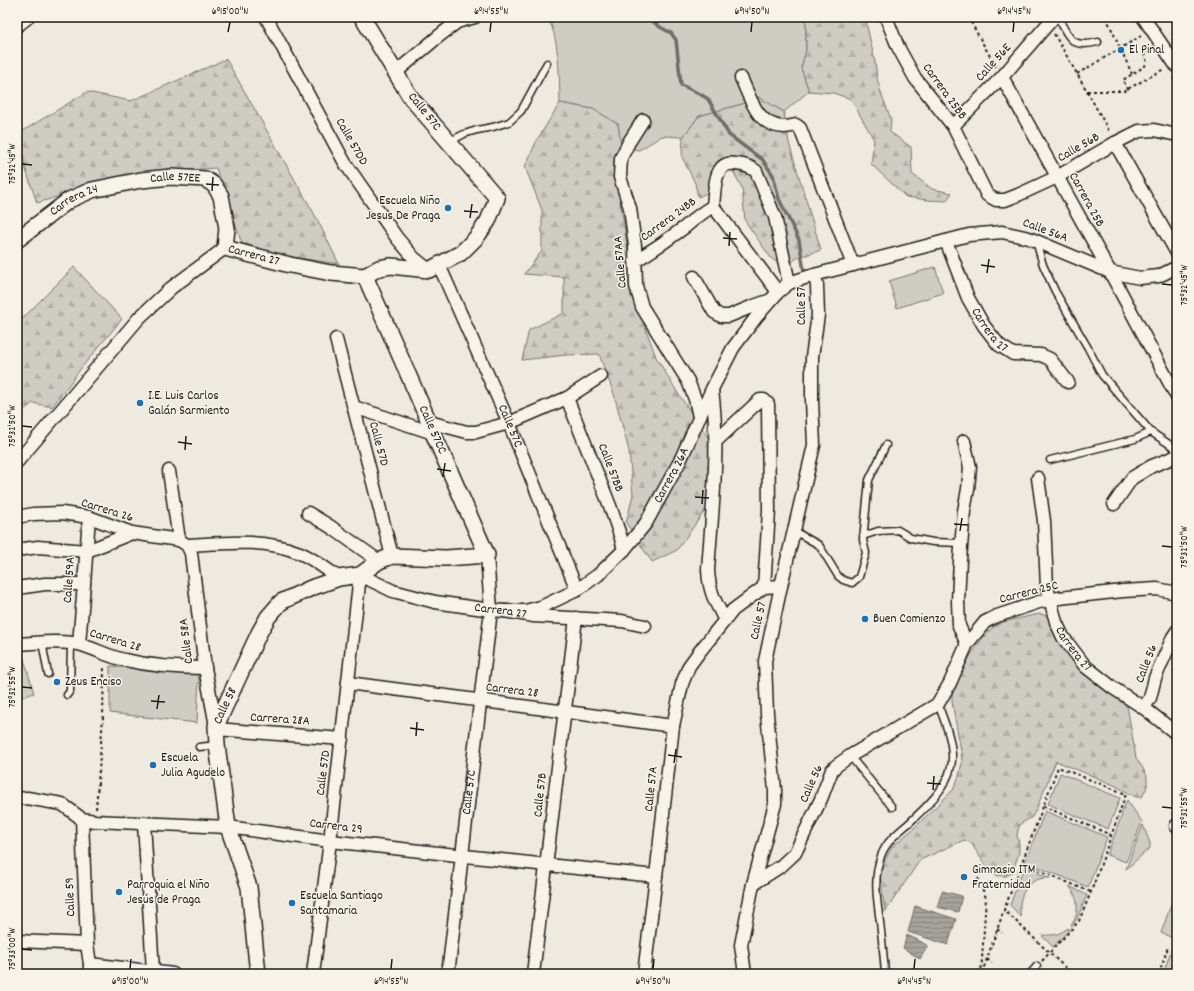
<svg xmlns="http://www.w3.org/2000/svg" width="1194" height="991" font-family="Dekko,sans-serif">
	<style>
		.grass { fill: #cfccc3; stroke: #767470 }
		.forest { fill: url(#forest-firs); stroke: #767470 }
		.water { fill: url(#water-rules); stroke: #6f6d69 }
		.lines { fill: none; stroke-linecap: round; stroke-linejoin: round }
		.stream { stroke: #6f6d69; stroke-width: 3.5 }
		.service-casing { stroke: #1c1c1c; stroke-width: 9 }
		.minor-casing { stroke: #1c1c1c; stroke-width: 15 }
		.tertiary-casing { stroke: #1c1c1c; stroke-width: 18 }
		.path { stroke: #1c1c1c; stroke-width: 2; stroke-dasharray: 3 3; stroke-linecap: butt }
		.service { stroke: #f7f3e8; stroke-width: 6 }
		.minor { stroke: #f7f3e8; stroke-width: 12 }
		.tertiary { stroke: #f7f3e8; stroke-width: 15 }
		.ticks { fill: none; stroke: #1c1c1c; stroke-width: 1.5 }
		.poi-dot { fill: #1f6fb2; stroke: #f7f3e8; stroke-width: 1.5 }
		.labels { text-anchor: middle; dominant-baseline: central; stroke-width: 3; stroke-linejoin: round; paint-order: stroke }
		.poi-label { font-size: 13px; fill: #1c1c1c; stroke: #f7f3e8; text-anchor: start }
		.street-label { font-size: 13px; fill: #1c1c1c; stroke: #f7f3e8 }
		.neatline { fill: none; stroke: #1c1c1c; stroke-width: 1.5 }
		.ticks-label { font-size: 10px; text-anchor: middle; fill: #1c1c1c }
	</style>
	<defs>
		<pattern id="forest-firs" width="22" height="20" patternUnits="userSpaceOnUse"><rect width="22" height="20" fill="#cfccc3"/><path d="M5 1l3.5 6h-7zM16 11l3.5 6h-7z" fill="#b1afa7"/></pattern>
		<pattern id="water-rules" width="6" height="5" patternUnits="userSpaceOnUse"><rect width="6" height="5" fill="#a6a39d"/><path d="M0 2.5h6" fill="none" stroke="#86847f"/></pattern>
	</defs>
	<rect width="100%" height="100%" fill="#eeeae0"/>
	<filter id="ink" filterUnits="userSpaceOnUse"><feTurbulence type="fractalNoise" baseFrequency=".025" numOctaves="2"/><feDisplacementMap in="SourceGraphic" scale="8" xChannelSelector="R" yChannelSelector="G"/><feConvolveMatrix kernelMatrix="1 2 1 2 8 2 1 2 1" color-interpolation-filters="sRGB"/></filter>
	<g filter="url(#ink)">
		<path class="grass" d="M548 17H802L806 22V51L801 68 809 91 784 112 758 97 742 104 699 116 683 137 662 136 639 150 621 146 618 124 593 109 560 103C559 75 560 43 548 17Z
			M935 267 943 293 897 308 889 281Z
			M21 649 34 693 17 699V652Z
			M110 666 199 675 197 723 110 713Z
			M1060 773 1120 798 1108 829 1048 804Z
			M1127 800 1142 822 1126 862 1107 855 1122 815 1121 814Z
			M1045 811 1107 837 1088 887 1025 862Z
			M1143 825 1150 843V848L1126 869Z
			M1024 867 1050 878C1028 876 1016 897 1021 917L1010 905Z
			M1069 886 1087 895 1077 919 1072 926 1071 925C1080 914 1079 897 1069 886Z
			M1173 899 1177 900V974H1163L1175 939 1161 933Z
			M1068 928 1069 930 1053 947 1042 936 1043 935C1053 936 1060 934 1068 928Z"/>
		<path class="forest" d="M802 17H865L875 62 877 78 881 93 891 119 890 132 911 147 912 174 932 189 952 193 946 201 928 200 906 197 871 164 874 140 851 99 833 93 809 91 801 68 806 51V22Z
			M226 59 316 217 339 264 286 256 242 244 216 168 132 174 37 203 25 167 21 132 87 92 131 101Z
			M758 97 784 112 789 143 821 250 797 258 784 268 771 258 745 221 742 188 731 167 713 190 698 197 695 183 682 157 683 137 699 116 742 104Z
			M560 103 593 109 618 124 621 146 616 174 636 302 656 357 679 395 717 450 711 502 677 550 652 562 626 523 633 495 629 451 614 394 599 354 566 355 522 360 529 330 564 313V277L524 274 542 251V210L525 167 537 140Z
			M74 267 122 319 82 367 52 407 33 403 17 415V324Z
			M1039 614 1045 615 1048 618 1074 657 1089 673 1127 705 1136 758 1142 767 1147 776V787L1142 797H1136L1114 785 1056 761 1036 810 1032 817 1020 824 1018 830 1017 835 1019 844V853L1012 873 1006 876H999L993 874 988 869 971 843 964 840 920 860 885 912 880 875 883 864 892 847 913 829 953 790 959 776 962 763 961 751 952 702V693L959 676 972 653 984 636 992 628 1003 622Z"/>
		<path class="water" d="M942 891 962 896 958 912 937 907Z
			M915 906 956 919 948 945 908 932Z
			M907 935 918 940 928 946 920 959 903 948Z"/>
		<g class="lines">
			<path class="stream" d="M647 17 660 27 671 33 676 40 681 85 700 94 708 99 729 135 753 153 762 159 773 175 779 199 799 240 804 271"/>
			<g class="service-casing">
				<path id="service" d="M1058 17C1069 38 1071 49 1098 42
					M449 142 464 134 477 130 493 127 509 122 521 111 547 63
					M1036 241 1043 265 1055 291 1088 348 1102 375 1151 432 1172 446 1177 451
					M1050 460 1135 439 1151 432
					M794 531 819 545 838 576 843 580 852 583 859 577 866 553 863 540 869 480 886 445
					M863 536 878 531 898 530 911 538 933 542 961 543
					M42 642 48 674
					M67 695 70 691 71 643
					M199 747 217 745
					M850 756 892 807
					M885 974C884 957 882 940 880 922 877 900 873 878 881 856 886 842 897 833 908 824 927 806 954 783 952 754 951 737 944 720 938 704
					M1030 974 1037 966"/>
			</g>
			<g class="minor-casing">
				<g id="minor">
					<path d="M266 17 345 163 397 238 414 258 429 270"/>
					<path d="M886 17 898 47 915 78 953 126 987 195 996 200H1005L1018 195 1057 177 1115 143 1139 131 1154 130 1177 135"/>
					<path d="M1143 17 1177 67"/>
					<path d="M395 73 439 36 457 22 475 17"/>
					<path d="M1002 77 1110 272 1177 397"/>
					<path d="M741 78C751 99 757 126 784 127 788 127 792 126 796 125L800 128 853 265"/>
					<path d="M643 120 629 142 621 158 620 177 630 208 635 246 636 286 642 307 688 381 695 399 699 417"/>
					<path d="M953 126 1002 77 1054 17"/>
					<path d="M1115 143 1177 253"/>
					<path d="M713 206 778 292"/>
					<path id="s1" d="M946 241 968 298 984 326 999 345 1013 354 1041 355 1050 359 1068 382"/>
					<path d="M635 261C653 250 669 239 685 227 694 219 703 212 713 206 715 190 713 160 736 164 744 165 749 166 756 171L775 217 789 283"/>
					<path id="s2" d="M439 265 509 423 577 590"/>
					<path d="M694 277 714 312 721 316H729L751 307 771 300"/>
					<path d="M336 339 392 556"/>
					<path d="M712 390C720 449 712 511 708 570 709 591 715 602 725 620"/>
					<path d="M567 398 610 506 620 535 624 550"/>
					<path d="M354 407 433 433"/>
					<path d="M429 422 467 432H476L509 423 567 398 601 376"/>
					<path d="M716 441 760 400H764L768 404 769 511 764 587"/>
					<path d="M964 441 970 467 968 489 964 511 960 560 958 601 959 626 967 644"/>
					<path d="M17 462 139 318 171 288 225 248"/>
					<path d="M169 471 179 540"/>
					<path id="s3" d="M1038 478 1044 521 1047 587 1056 622 1063 637 1085 666 1113 688 1144 708 1177 734"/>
					<path d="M1114 504 1132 478 1152 466 1177 456"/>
					<path d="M308 513 331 527 379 561"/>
					<path d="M17 517 33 514 62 513 89 517 132 533 179 540 187 545 191 553 205 668 216 726"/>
					<path d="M187 545C224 543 264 538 300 553 314 559 326 569 339 578"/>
					<path d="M17 550 38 547 87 551 132 533"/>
					<path d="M17 588 45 584H84"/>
					<path id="s4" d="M504 611H525L541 607 577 590 598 575 624 550 646 523 680 461 712 389 733 348 757 316 778 292 789 283 814 275 969 235 1002 232 1029 238 1110 272 1140 278 1159 276 1177 267"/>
					<path d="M17 644C36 643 60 640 78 644 94 648 109 657 125 660 151 666 178 668 205 668"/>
					<path d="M79 644 84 584 89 517"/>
					<path d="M348 683 673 726"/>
					<path d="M1144 708 1150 698 1155 678 1173 637 1177 631"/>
					<path d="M216 729 342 739"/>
					<path d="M17 799 27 798 62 804 82 819 95 821 228 827 330 841 547 865 656 876"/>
					<path d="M82 819 87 944 90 964V974"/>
					<path d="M144 823 153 971"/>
					<path d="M1176 826 1177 825"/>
					<path d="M753 884 781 866 795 853 821 799 832 770 836 766 850 756 938 704 950 683 967 644 985 622 997 616 1039 602 1059 598 1123 591 1157 589 1177 593"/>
					<path d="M17 941 87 944"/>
					<path d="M90 964 173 974"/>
					<path id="s5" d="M313 974 330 841 360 575 393 591 435 602 491 610 504 611 534 616 622 621 645 626"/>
					<path id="s6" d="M448 974 491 610 487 555"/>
					<path d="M533 974 576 618"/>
					<path d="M644 974 656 876 673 726 682 684 689 666 700 651 733 610 764 587 781 586"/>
					<path d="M745 974 741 945 753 884 775 804V790L767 714 765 661 781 586 814 445 812 400V357L818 315 817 285 814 275"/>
				</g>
			</g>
			<g class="tertiary-casing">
				<g id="tertiary">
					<path d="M17 24 26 17"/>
					<path id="s7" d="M17 240 69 200 92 190 141 180 171 177 205 179 214 185 221 196 227 228 225 248 290 265 331 273 365 276 379 268 391 266 429 270 461 253 476 238 488 221 497 198 411 98 362 17"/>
					<path id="s8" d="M258 974 249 887 228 827 217 745 216 726 259 633 268 617 281 602 311 588 339 578 360 575 379 561 392 556 446 558 487 555 433 433 429 422 365 276"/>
				</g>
			</g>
			<path class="path" d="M968 17 996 67
				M1106 17 1132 74
				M1054 34 1087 91 1110 133
				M1077 74 1141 36
				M1173 78 1177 83
				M1128 90 1123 80 1145 66 1147 62 1144 54 1152 49
				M1087 91H1124L1164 69
				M1043 806 1111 835
				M96 809 103 717 104 666
				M1021 863 1091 892
				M978 878 986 898 981 974
				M997 929 1002 933
				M987 959 992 963
				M1042 961 1079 921 1091 892 1126 794 1058 767 1004 910 1072 974
				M982 973 1004 910
				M1159 974 1168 947"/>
			<use href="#service" class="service"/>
			<use href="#minor" class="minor"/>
			<use href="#tertiary" class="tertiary"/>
		</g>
	</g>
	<path class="ticks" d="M228 32 230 22M490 32 491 22M751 32 752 22M1013 32 1014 22M22 164 32 165M206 184 219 185M212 191 213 177M464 211 478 212M470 218 472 204M723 238 737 239M729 246 730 232M981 265 995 267M987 273 989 259M1162 284 1172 285M22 426 32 427M178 442 192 444M185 450 186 436M437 469 451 471M443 477 445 463M695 497 709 498M702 504 703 490M954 524 968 525M960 531 962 518M1162 546 1172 547M22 687 32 688M151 701 165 702M157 709 159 695M410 728 424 730M416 736 417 722M668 755 682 757M674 763 676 749M927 783 941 784M933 790 934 776M1162 807 1172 808M22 949 32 950M130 969 131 959M391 969 392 959M653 969 654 959M914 969 915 959"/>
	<g class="poi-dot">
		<circle cx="1121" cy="50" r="4"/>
		<circle cx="448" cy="208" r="4"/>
		<circle cx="140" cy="403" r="4"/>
		<circle cx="865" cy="619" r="4"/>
		<circle cx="57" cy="682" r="4"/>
		<circle cx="153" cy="765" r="4"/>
		<circle cx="964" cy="877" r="4"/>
		<circle cx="119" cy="892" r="4"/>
		<circle cx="292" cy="903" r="4"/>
	</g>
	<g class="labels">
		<g class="poi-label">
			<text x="1129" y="50">El Pinal</text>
			<text x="440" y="201" text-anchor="end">Escuela Niño<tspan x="440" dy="15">Jesus De Praga</tspan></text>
			<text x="148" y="396">I.E. Luis Carlos<tspan x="148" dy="15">Galán Sarmiento</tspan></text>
			<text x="873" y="619">Buen Comienzo</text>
			<text x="65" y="682">Zeus Enciso</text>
			<text x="161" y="758">Escuela<tspan x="161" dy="15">Julia Agudelo</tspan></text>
			<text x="972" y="870">Gimnasio ITM<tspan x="972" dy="15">Fraternidad</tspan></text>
			<text x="127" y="885">Parroquia el Niño<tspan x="127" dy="15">Jesús de Praga</tspan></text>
			<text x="300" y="896">Escuela Santiago<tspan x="300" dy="15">Santamaria</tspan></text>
		</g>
		<g class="street-label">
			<text transform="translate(994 63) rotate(-48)">Calle 56E</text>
			<text transform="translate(944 92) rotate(54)">Carrera 25BB</text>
			<text transform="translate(424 112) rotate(51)">Calle 57C</text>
			<text transform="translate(351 142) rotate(60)">Calle 57DD</text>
			<text transform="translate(1079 148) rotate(-30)">Calle 56B</text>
			<text stroke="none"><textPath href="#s7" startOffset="175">Calle 57EE</textPath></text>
			<text transform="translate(1086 200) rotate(61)">Carrera 25B</text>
			<text stroke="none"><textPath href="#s7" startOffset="70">Carrera 24</textPath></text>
			<text transform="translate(669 220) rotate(-36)">Carrera 24BB</text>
			<text transform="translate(1045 231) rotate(20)">Calle 56A</text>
			<text stroke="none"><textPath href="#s7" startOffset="311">Carrera 27</textPath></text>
			<text transform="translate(621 262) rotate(-95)">Calle 57AA</text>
			<text transform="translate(802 306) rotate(-90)">Calle 57</text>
			<text stroke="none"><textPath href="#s1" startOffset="100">Carrera 27</textPath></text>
			<text stroke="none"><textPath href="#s2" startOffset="176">Calle 57C</textPath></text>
			<text transform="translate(432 430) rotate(66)">Calle 57CC</text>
			<text transform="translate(378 444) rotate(75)">Calle 57D</text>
			<text transform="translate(610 468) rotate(69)">Calle 57BB</text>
			<text stroke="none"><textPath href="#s4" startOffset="228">Carrera 26A</textPath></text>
			<text transform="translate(107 511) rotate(17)">Carrera 26</text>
			<text transform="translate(70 580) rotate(-86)">Calle 59A</text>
			<text transform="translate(1029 593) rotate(-14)">Carrera 25C</text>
			<text stroke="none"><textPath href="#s5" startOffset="548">Carrera 27</textPath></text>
			<text transform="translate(759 621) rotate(-78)">Calle 57</text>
			<text transform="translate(115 641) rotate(17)">Carrera 28</text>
			<text transform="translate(187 641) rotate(-97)">Calle 58A</text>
			<text stroke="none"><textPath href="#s3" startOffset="178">Carrera 27</textPath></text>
			<text transform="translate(1147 664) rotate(-69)">Calle 56</text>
			<text transform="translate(512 691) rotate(7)">Carrera 28</text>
			<text stroke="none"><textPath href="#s8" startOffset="275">Calle 58</textPath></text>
			<text transform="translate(280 720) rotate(4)">Carrera 28A</text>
			<text transform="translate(324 773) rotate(-83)">Calle 57D</text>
			<text transform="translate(812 784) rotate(-66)">Calle 56</text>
			<text transform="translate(652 789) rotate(-84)">Calle 57A</text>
			<text stroke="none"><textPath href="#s6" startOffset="183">Calle 57C</textPath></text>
			<text transform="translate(541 795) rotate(-84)">Calle 57B</text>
			<text transform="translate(336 827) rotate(7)">Carrera 29</text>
			<text transform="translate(71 897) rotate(-92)">Calle 59</text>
		</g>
	</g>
	<rect width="1194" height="991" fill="none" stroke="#f7f3e8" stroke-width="44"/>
	<rect x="22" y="22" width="1150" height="947" class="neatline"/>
	<g class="ticks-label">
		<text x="230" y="14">6°15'00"N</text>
		<text x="491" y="14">6°14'55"N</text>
		<text x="752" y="14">6°14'50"N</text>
		<text x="1014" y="14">6°14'45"N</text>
		<text transform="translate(11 164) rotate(-90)" y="4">75°32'45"W</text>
		<text transform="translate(1183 285) rotate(-90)" y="4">75°32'45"W</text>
		<text transform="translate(11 426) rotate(-90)" y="4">75°32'50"W</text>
		<text transform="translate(1183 547) rotate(-90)" y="4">75°32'50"W</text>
		<text transform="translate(11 687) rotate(-90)" y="4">75°32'55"W</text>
		<text transform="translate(1183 808) rotate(-90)" y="4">75°32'55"W</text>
		<text transform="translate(11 949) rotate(-90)" y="4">75°33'00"W</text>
		<text x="130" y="984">6°15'00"N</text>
		<text x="391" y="984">6°14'55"N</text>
		<text x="653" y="984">6°14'50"N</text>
		<text x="914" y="984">6°14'45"N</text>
	</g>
</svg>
